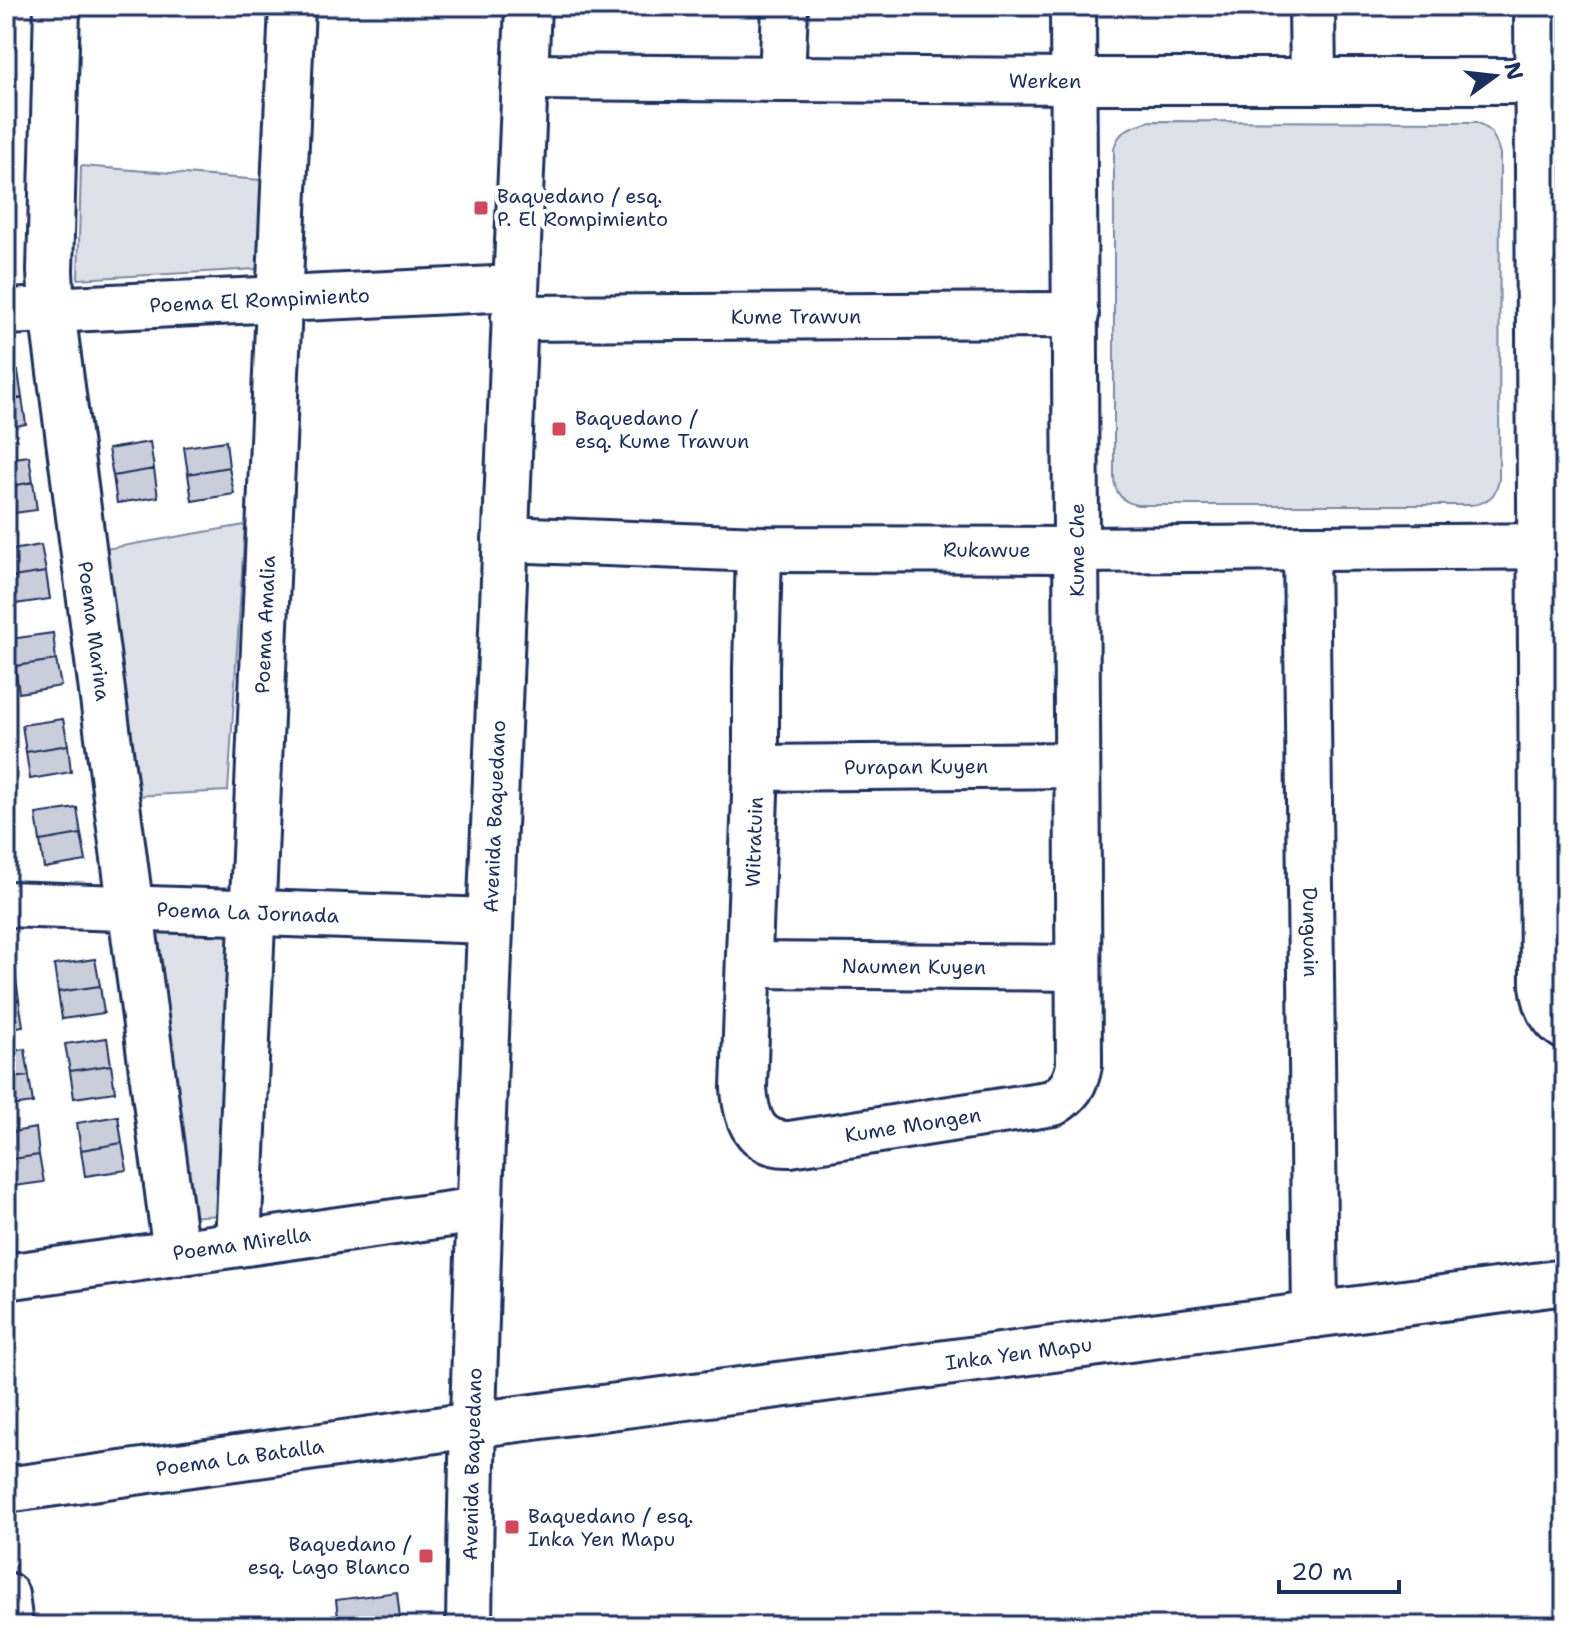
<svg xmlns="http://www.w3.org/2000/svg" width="1571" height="1632" font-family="'Shantell Sans',sans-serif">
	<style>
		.green { fill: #dee1e7; stroke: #7c88a2; stroke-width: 2 }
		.building { fill: #caceda; stroke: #1b2f5e; stroke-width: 2 }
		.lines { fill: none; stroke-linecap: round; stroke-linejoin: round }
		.street-casing { stroke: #1b2f5e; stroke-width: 50 }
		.street { stroke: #fff; stroke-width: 44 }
		.poi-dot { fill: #d1495b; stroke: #fff; stroke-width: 3 }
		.labels { text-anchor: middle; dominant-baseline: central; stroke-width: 8; stroke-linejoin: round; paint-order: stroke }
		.street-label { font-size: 20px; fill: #1b2f5e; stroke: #fff }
		.poi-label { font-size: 20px; fill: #1b2f5e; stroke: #fff; text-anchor: start }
	</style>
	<rect width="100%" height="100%" fill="#fff"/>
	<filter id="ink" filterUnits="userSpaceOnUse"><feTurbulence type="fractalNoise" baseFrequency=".0125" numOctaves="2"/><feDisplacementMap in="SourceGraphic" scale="16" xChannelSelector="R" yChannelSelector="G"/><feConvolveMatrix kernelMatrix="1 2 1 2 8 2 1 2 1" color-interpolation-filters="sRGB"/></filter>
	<g filter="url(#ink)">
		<path class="green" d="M1151 121 1476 122C1491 128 1496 138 1500 154L1499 479C1497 495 1487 504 1470 505H1137C1122 502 1114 492 1114 476V149C1118 129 1133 126 1151 121Z
			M81 166 261 180 257 269 78 279Z
			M245 525 228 791 134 796 105 549Z
			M231 929 226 1215 180 1217 147 930Z"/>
		<path class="building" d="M18 371 22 398 6 400V373Z
			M22 398 26 424 6 428V400Z
			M226 441 229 467 188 474 184 447Z
			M150 442 154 469 113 476 108 449Z
			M29 456 33 482 6 487V459Z
			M229 467 234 494 192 501 188 474Z
			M154 469 158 497 117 503 113 476Z
			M33 482 37 510 6 514V487Z
			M41 545 46 572 6 578V551Z
			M46 572 50 599 8 605 6 578Z
			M53 633 56 660 15 666 10 639Z
			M56 660 61 686 19 693 15 666Z
			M63 719 68 745 26 752 22 725Z
			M68 745 71 772 30 779 26 752Z
			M77 808 81 834 40 841 36 814Z
			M81 834 86 861 44 868 40 841Z
			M95 959 100 986 58 992 54 965Z
			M15 973 19 1000 6 1002V974Z
			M100 986 104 1013 62 1019 58 992Z
			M19 1000 23 1026 6 1029V1002Z
			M107 1038 111 1065 70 1071 65 1044Z
			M25 1049 29 1076 6 1079V1052Z
			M111 1065 115 1092 74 1098 70 1071Z
			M29 1076 33 1103 6 1107V1079Z
			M118 1116 122 1143 81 1150 77 1123Z
			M36 1128 39 1155 6 1160V1133Z
			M122 1143 127 1170 85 1176 81 1150Z
			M39 1155 44 1182 6 1187V1160Z
			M397 1592 401 1626H339L336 1600Z"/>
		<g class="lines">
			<g class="street-casing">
				<g id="street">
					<path id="s1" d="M57 6 50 271 52 311 176 1253"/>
					<path d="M1312 6 1313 81"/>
					<path d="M1537 6 1543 985C1545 1002 1550 1018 1565 1027"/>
					<path id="s2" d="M525 77 1074 81H1565"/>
					<path d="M782 79 785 6"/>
					<path id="s3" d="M6 312 515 288"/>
					<path id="s4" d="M514 318 1076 315"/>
					<path id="s5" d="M505 539 759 549 1077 550 1565 546"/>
					<path id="s6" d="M1306 548 1315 1315"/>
					<path id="s7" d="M759 549 756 669V768L744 1088C746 1119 755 1145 790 1144L1053 1103C1069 1093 1076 1083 1079 1065L1073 6"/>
					<path id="s8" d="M756 768 1077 765"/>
					<path id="s9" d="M6 904 490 921"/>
					<path id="s10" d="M750 965 1077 968"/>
					<path id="s11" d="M238 1244 292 6"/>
					<path id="s12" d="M6 1277 479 1210"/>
					<path id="s13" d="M6 1490 472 1425 1565 1282"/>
					<path d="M6 1595 10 1626"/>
					<path id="s14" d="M469 1626C472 1384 482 1143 491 901 503 603 515 304 528 6"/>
				</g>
			</g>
			<use href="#street" class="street"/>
		</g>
	</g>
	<g class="poi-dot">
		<rect x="473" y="200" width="16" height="16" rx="4"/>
		<rect x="551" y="421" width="16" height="16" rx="4"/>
		<rect x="504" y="1519" width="16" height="16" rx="4"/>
		<rect x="418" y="1548" width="16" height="16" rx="4"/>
	</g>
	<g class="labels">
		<g class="street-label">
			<text stroke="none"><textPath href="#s2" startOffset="520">Werken</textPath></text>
			<text stroke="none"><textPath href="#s3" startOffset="254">Poema El Rompimiento</textPath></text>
			<text stroke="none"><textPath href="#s4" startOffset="282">Kume Trawun</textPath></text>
			<text stroke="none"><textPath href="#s5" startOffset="482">Rukawue</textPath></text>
			<text transform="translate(1077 550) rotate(-90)">Kume Che</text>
			<text stroke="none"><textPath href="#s11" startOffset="620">Poema Amalia</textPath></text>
			<text stroke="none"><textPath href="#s1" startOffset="628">Poema Marina</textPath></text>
			<text stroke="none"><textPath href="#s8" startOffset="160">Purapan Kuyen</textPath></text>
			<text stroke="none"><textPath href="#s14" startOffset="810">Avenida Baquedano</textPath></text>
			<text transform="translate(754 842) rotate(-88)">Witratuin</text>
			<text stroke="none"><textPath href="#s9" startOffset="242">Poema La Jornada</textPath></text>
			<text stroke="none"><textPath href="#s6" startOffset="384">Dunguain</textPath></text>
			<text stroke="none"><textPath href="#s10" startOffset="164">Naumen Kuyen</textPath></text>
			<text stroke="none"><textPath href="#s7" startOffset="746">Kume Mongen</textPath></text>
			<text stroke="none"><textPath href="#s12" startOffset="238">Poema Mirella</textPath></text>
			<text stroke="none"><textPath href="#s13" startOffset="1022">Inka Yen Mapu</textPath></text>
			<text stroke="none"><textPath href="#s13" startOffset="236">Poema La Batalla</textPath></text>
			<text stroke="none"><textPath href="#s14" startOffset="162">Avenida Baquedano</textPath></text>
		</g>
		<g class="poi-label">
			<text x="497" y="196">Baquedano / esq.<tspan x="497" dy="23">P. El Rompimiento</tspan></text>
			<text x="575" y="418">Baquedano /<tspan x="575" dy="23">esq. Kume Trawun</tspan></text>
			<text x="528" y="1516">Baquedano / esq.<tspan x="528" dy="23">Inka Yen Mapu</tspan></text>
			<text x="410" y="1544" text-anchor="end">Baquedano /<tspan x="410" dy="23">esq. Lago Blanco</tspan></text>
		</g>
	</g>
	<rect width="1571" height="1632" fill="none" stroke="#fff" stroke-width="32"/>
	<rect x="16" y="16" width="1539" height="1600" fill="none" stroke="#1b2f5e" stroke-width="3" filter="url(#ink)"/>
	<g transform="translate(1495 76) rotate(75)" stroke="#ffffff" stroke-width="6" paint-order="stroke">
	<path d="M0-6L14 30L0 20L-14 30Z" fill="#1b2f5e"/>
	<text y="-12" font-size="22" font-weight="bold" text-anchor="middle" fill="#1b2f5e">N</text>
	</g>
	<path d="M1279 1580v12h120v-12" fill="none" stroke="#1b2f5e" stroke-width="4"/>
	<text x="1291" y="1580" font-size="24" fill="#1b2f5e" stroke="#ffffff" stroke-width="6" paint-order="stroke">20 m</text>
</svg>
